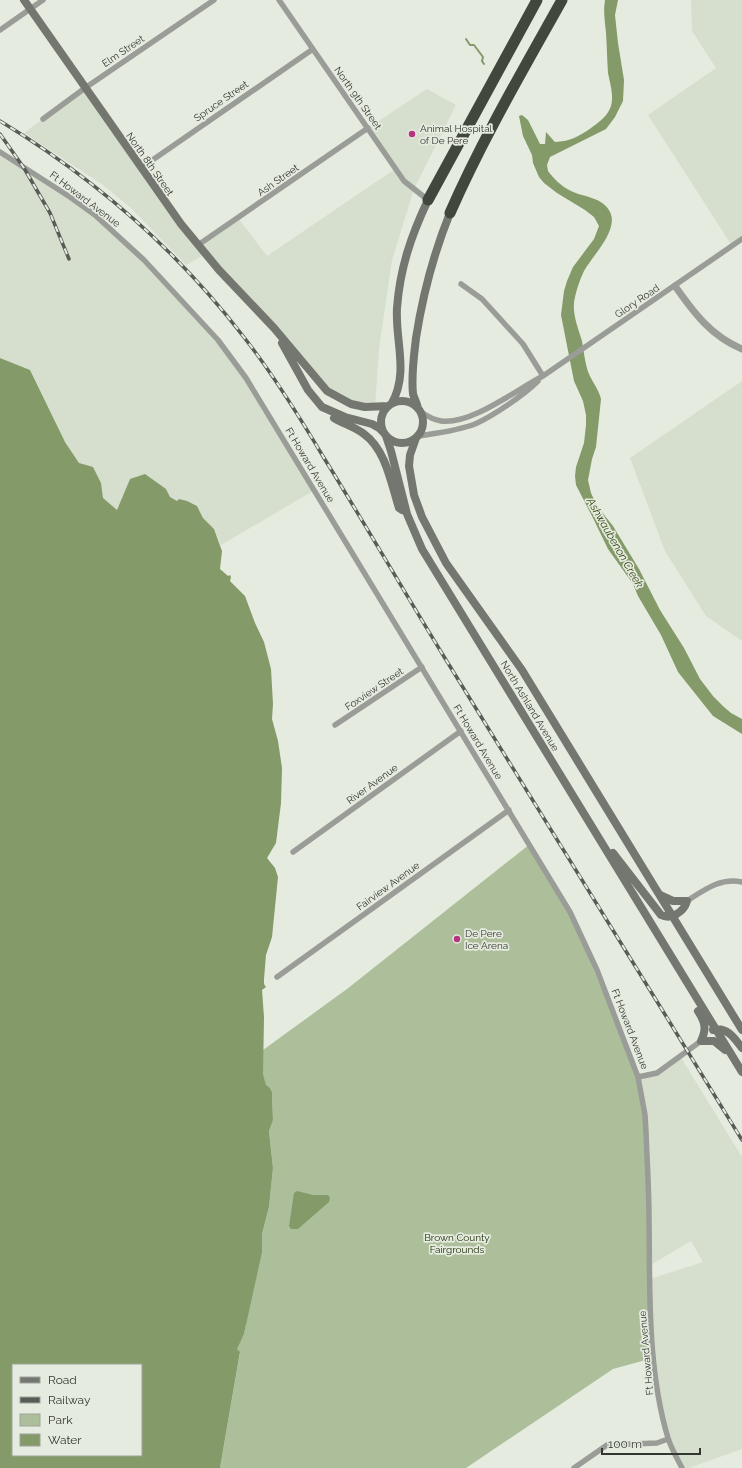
<svg xmlns="http://www.w3.org/2000/svg" width="742" height="1468" font-family="Raleway,sans-serif">
	<style>
		.built { fill: #d6dfcd }
		.green { fill: #adbf9a }
		.water { fill: #849a69; fill-rule: evenodd }
		.lines { fill: none; stroke-linecap: round; stroke-linejoin: round }
		.stream { stroke: #849a69; stroke-width: 2 }
		.minor { stroke: #999c97; stroke-width: 5.5 }
		.tertiary { stroke: #999c97; stroke-width: 7 }
		.secondary { stroke: #737770; stroke-width: 8 }
		.motorway { stroke: #42473d; stroke-width: 11 }
		.rail-casing { stroke: #595c56; stroke-width: 3.5 }
		.rail { stroke: #e5ebdf; stroke-width: 2; stroke-dasharray: 6; stroke-linecap: butt }
		.poi-dot { fill: #b7357f; stroke: #e5ebdf; stroke-width: 1.5 }
		.labels { text-anchor: middle; dominant-baseline: central; stroke-width: 3.5; stroke-linejoin: round; paint-order: stroke }
		.street-label { font-size: 10px; fill: #343631; stroke: #e5ebdf }
		.poi-label { font-size: 10px; fill: #343631; stroke: #e5ebdf; text-anchor: start }
		.park-label { font-size: 10px; fill: #21300a; stroke: #e5ebdf }
		.water-label { font-size: 11px; font-style: italic; fill: #2e430b; stroke: #e5ebdf }
	</style>
	<rect width="100%" height="100%" fill="#e5ebdf"/>
	<path class="built" d="M691 0H742V239L732 246 648 115 716 68 692 31Z
		M85 88 198 245 238 218 267 256 395 169 368 128 427 89 456 105 414 189 392 260 379 349 375 407 336 397 206 254 186 265 131 208 103 185 24 133Z
		M0 152 70 197 120 238 197 317 246 378 315 490 221 545 214 529 203 518 197 506 177 501 170 497 166 489 130 479 117 511 103 498 101 483 79 463 65 442 30 370 0 358Z
		M742 381V641L706 616 665 551 630 458Z
		M680 1056 742 1157V1449L689 1468H682L668 1439 657 1393 650 1279 703 1262 691 1241 649 1266 638 1077 650 1075Z"/>
	<path class="green" d="M530 844 570 912 638 1077 645 1115 653 1358 613 1369 466 1468H220L240 1353 237 1349 238 1345 244 1334 262 1239V1234L269 1207 273 1168 269 1131 273 1119 272 1092 270 1088 266 1086 263 1075V1050L347 989Z"/>
	<path class="water" d="M605 0H618L615 15 618 43 624 80 623 101 615 117 606 129 550 157 547 165 548 171C554 179 561 186 571 191 583 197 603 197 610 212 619 230 593 255 584 271 580 279 577 288 575 297 571 312 578 327 582 341 584 352 585 364 589 374 593 383 599 390 601 399L596 447 592 459 588 480 591 493 597 506 613 526 639 569 660 610 684 648 700 679 713 696 724 707 731 713 742 719V734L713 716 678 672 661 635 638 596 633 584 608 549 594 520 576 485 575 476 576 467 584 443 586 425V415L583 401 574 381 561 315 564 291 567 281 573 267 594 239 599 226 594 217 585 210 557 193 544 183 539 177 533 163 532 155 523 136 519 116 522 115 528 120 540 144H545L546 132 555 142C571 141 578 137 591 128 599 122 608 116 611 106 614 96 610 83 608 73 607 60 607 46 606 33 605 21 603 12 605 0Z
		M0 358 30 370 65 442 79 463 93 467 101 483 103 498 117 510 130 479 145 474 166 489 170 497 177 501 179 499 187 501 197 506 203 518 214 529 222 551 220 569 228 576 230 575 231 577 230 581 245 596 255 623 264 642 271 669 273 704 272 719 278 741 282 768 281 803 276 843 267 858 275 868 278 877 272 937 266 955 264 979V984L266 987 262 990 264 1017 263 1074 266 1085 270 1088 272 1092 273 1120 269 1131 273 1168 269 1207 262 1234V1252L244 1334 237 1349 240 1352 220 1468H0ZM13 1365H141V1455H13Z
		M297 1191 313 1195H328L330 1198 329 1202 298 1229H291L289 1226 294 1193Z"/>
	<g class="lines">
		<path class="stream" d="M466 39 470 45H474L483 57 482 61 484 64"/>
		<path class="minor" d="M279 0 404 181 428 200
			M0 30 43 0
			M43 119 85 88 214 0
			M0 152 70 197 95 215 120 238 144 260 218 340 246 378 570 912 597 970 638 1077 645 1115 646 1132C647 1161 649 1189 649 1217 650 1290 647 1368 668 1438 671 1448 677 1458 682 1468
			M141 168 313 49
			M198 245 368 128
			M461 284 482 299 523 344 543 376
			M421 412C427 416 434 420 441 421 471 425 516 390 543 376L742 239
			M418 436C437 433 457 431 475 424 493 416 524 395 538 381
			M335 725 422 667
			M293 852 461 731
			M687 901C704 890 721 877 742 882
			M277 977 509 810
			M638 1077 657 1073 701 1041
			M574 1468 607 1445 657 1443 668 1439"/>
		<path class="tertiary" d="M675 286C694 313 711 336 742 349"/>
		<path class="secondary" d="M24 0 181 224 219 270 274 328 327 391 351 404 365 407 388 406
			M282 343 308 390 322 407 345 417 372 424 379 428 384 433
			M381 422a21 21 0 1 1 42 0a21 21 0 1 1-42 0Z
			M392 403C409 372 395 341 397 308 400 268 411 236 428 200
			M418 408C417 403 414 398 413 394 411 375 414 356 416 338 423 293 433 255 450 213
			M334 418C344 424 355 427 364 434 386 450 391 483 399 508L402 510
			M386 436 391 451 407 514 422 549 742 1072
			M416 438 410 455 409 466 414 495 422 517 446 563 522 670 742 1030
			M613 853 661 915C671 920 684 912 687 901H673L660 895
			M698 1011C705 1022 707 1029 701 1041H714L725 1050
			M713 1030C727 1026 735 1039 742 1048"/>
		<path class="motorway" d="M428 200 537 0
			M450 213C482 140 523 70 562 0"/>
		<g class="rail-casing">
			<path id="rail" d="M0 121C94 178 176 249 243 336 273 374 299 416 324 458 365 524 403 590 443 655 543 817 643 978 742 1140
				M0 134 24 168 50 213 69 259"/>
		</g>
		<use href="#rail" class="rail"/>
	</g>
	<g class="poi-dot">
		<circle cx="412" cy="134" r="4"/>
		<circle cx="457" cy="939" r="4"/>
	</g>
	<g class="labels">
		<g class="street-label">
			<text transform="translate(123 51) rotate(-34)">Elm Street</text>
			<text transform="translate(358 98) rotate(55)">North 9th Street</text>
			<text transform="translate(221 101) rotate(-35)">Spruce Street</text>
			<text transform="translate(150 164) rotate(55)">North 8th Street</text>
			<text transform="translate(278 180) rotate(-35)">Ash Street</text>
			<text transform="translate(85 199) rotate(37)">Ft Howard Avenue</text>
			<text transform="translate(637 301) rotate(-34)">Glory Road</text>
			<text transform="translate(310 465) rotate(59)">Ft Howard Avenue</text>
			<text transform="translate(374 689) rotate(-34)">Foxview Street</text>
			<text transform="translate(530 706) rotate(59)">North Ashland Avenue</text>
			<text transform="translate(478 742) rotate(59)">Ft Howard Avenue</text>
			<text transform="translate(372 784) rotate(-36)">River Avenue</text>
			<text transform="translate(388 886) rotate(-36)">Fairview Avenue</text>
			<text transform="translate(630 1029) rotate(69)">Ft Howard Avenue</text>
			<text transform="translate(646 1353) rotate(-95)">Ft Howard Avenue</text>
		</g>
		<g class="poi-label">
			<text x="420" y="128">Animal Hospital<tspan x="420" dy="12">of De Pere</tspan></text>
			<text x="465" y="933">De Pere<tspan x="465" dy="12">Ice Arena</tspan></text>
		</g>
		<g class="park-label">
			<text x="457" y="1237">Brown County<tspan x="457" dy="12">Fairgrounds</tspan></text>
		</g>
		<g class="water-label">
			<text transform="translate(615 543) rotate(60)">Ashwaubenon Creek</text>
		</g>
	</g>
	<rect x="12" y="1364" width="130" height="92" fill="#e5ebdf" stroke="#9ea399"/>
	<rect x="20" y="1377" width="20" height="6" fill="#737770" stroke="#9ea399"/>
	<text x="48" y="1384" font-size="12" fill="#343631">Road</text>
	<rect x="20" y="1397" width="20" height="6" fill="#595c56" stroke="#9ea399"/>
	<text x="48" y="1404" font-size="12" fill="#343631">Railway</text>
	<rect x="20" y="1414" width="20" height="12" fill="#adbf9a" stroke="#9ea399"/>
	<text x="48" y="1424" font-size="12" fill="#343631">Park</text>
	<rect x="20" y="1434" width="20" height="12" fill="#849a69" stroke="#9ea399"/>
	<text x="48" y="1444" font-size="12" fill="#343631">Water</text>
	<path d="M602 1448v6h98v-6" fill="none" stroke="#343631" stroke-width="2"/>
	<text x="608" y="1448" font-size="12" fill="#343631" stroke="#e5ebdf" stroke-width="3" paint-order="stroke">100 m</text>
</svg>
